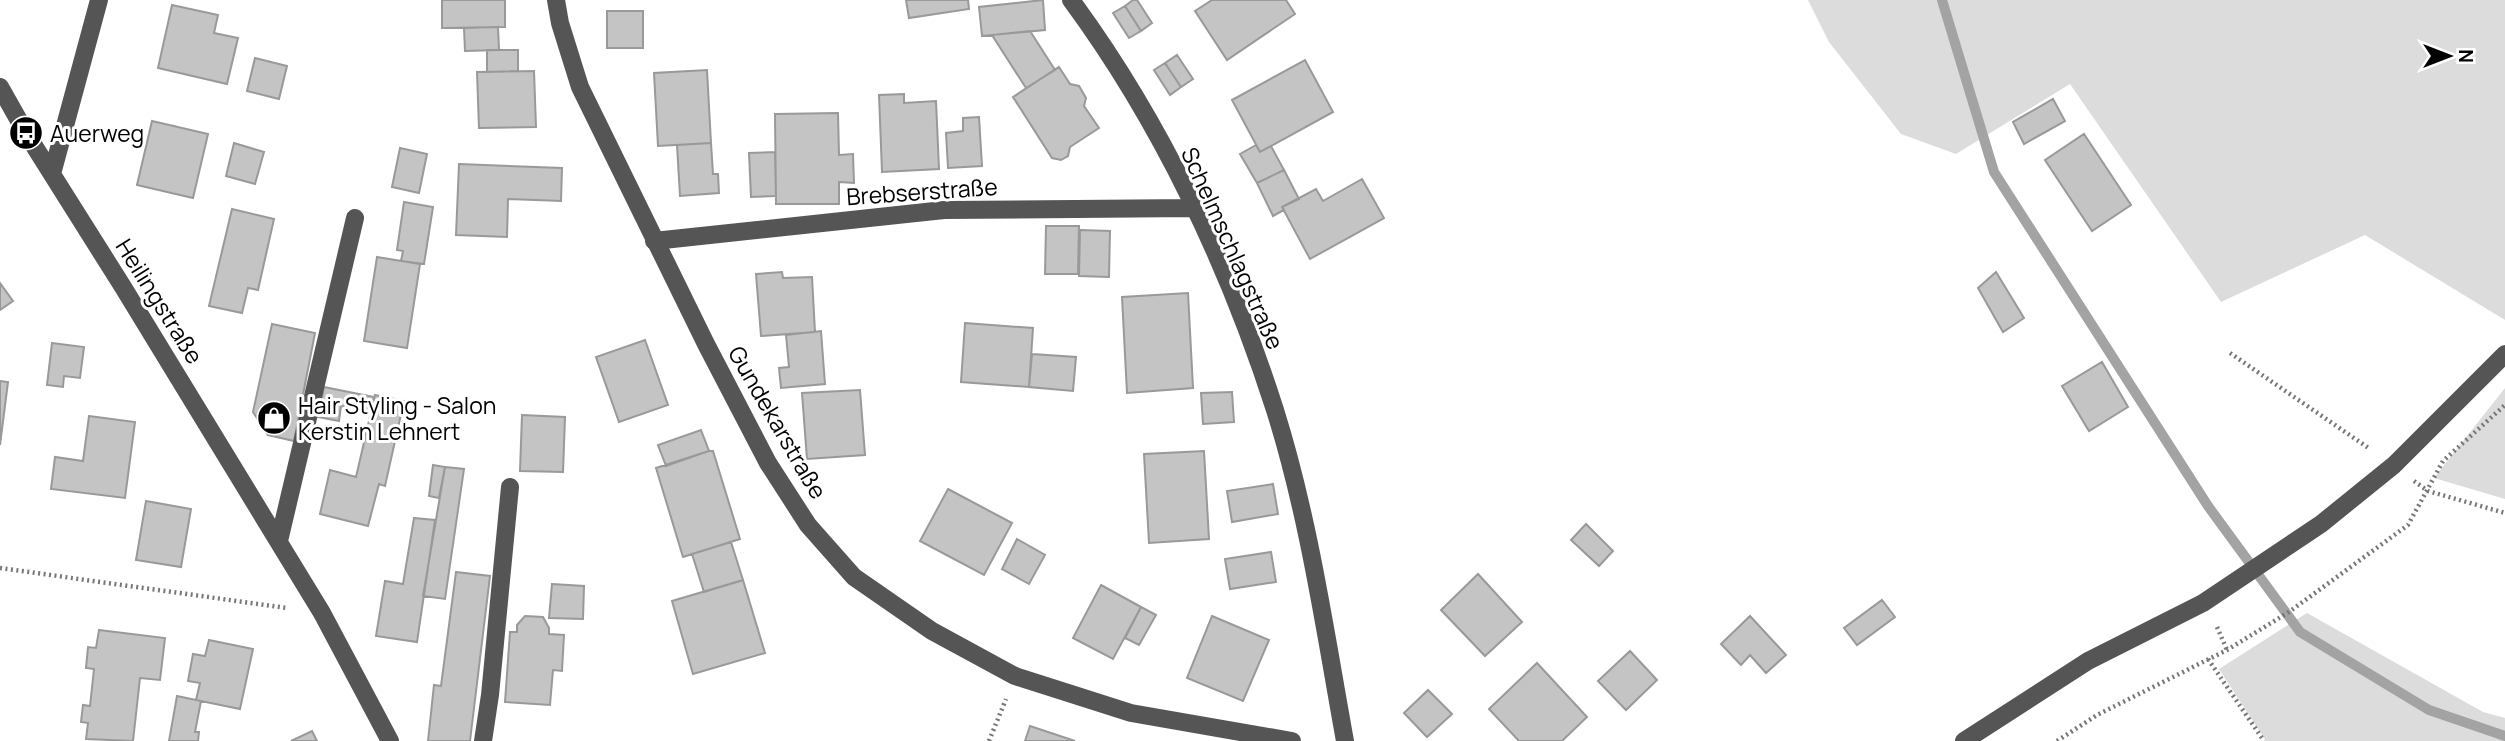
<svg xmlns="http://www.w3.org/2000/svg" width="2505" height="741" font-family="Manrope,sans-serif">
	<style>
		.green { fill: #dcdcdc }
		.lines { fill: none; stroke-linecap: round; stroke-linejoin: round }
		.stream { stroke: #a3a3a3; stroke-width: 10 }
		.building { fill: #c4c4c4; stroke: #999; stroke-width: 2 }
		.path { stroke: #777; stroke-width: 4.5; stroke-dasharray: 2 3.5; stroke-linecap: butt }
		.minor { stroke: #555; stroke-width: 18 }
		.labels { text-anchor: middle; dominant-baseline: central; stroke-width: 6; stroke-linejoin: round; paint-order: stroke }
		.poi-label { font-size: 23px; fill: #000; stroke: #fff; text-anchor: start }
		.street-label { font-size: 23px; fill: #000; stroke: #fff }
	</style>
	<rect width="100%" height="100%" fill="#fff"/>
	<path class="green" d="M1808 0H2505V320L2365 235 2221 302 2070 84 1956 154 1901 134 1829 42Z
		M2505 388V499L2434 478Z
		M2307 613 2483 712 2505 718V741H2266L2219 669Z"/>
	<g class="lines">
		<path class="stream" d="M1942 0 1994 172 2208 506 2300 632 2429 710 2505 736"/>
	</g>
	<path class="building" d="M442 0H505V27L442 28Z
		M906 0H968L969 9 909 18Z
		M1043 0 1045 30 982 36 979 7Z
		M1133 0H1137L1152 23 1141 31 1125 6Z
		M1212 0H1286L1295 14 1227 60 1195 11Z
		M172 5 218 15 214 33 238 38 227 84 158 68Z
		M1125 6 1141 31 1129 38 1113 13Z
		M607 11H643V48H607Z
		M498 27 499 50 465 51 464 28Z
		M1030 31 1055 70 1026 88 992 35Z
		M487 50H518V71L487 72Z
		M1177 55 1193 79 1181 87 1165 63Z
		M255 58 287 66 279 99 247 91Z
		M1305 60 1333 112 1260 152 1232 100Z
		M1165 63 1181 87 1170 95 1154 70Z
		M1059 67 1070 84 1079 86 1086 98 1084 106 1099 128 1070 147 1068 156 1061 160 1052 158 1013 97Z
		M707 70 711 143 658 146 654 73Z
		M534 71 536 127 479 128 477 72Z
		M904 94V103L936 101 939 169 882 172 879 95Z
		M2053 99 2065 121 2024 144 2013 122Z
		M838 113 839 155 853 154 854 183 839 182V204H776L775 114Z
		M979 117 982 166 948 168 946 133 963 131V118Z
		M152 121 208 134 193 198 137 185Z
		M2084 134 2131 205 2092 231 2045 160Z
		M234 143 264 152 255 184 226 176Z
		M711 143 713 174H718L719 193 680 196 677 145Z
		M1256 145 1260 152 1271 146 1284 170 1257 183 1240 154Z
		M400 148 427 154 419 193 392 187Z
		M775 152 776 196 751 197 749 153Z
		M459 164 562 168 561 201 508 199 507 237 456 235Z
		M1284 170 1299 199 1282 207 1284 210 1273 216 1257 183Z
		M1362 179 1384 218 1310 259 1282 207 1316 189 1323 201Z
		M404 202 433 207 424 264 401 261 403 251 397 250Z
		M232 209 274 219 258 290 248 288 242 313 209 306Z
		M1046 226H1079L1078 274H1045Z
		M1080 230 1110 231 1109 277 1079 276Z
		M377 257 420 264 407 348 364 341Z
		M782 272 783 278 812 277 815 332 761 336 756 274Z
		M1996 272 2024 318 2003 332 1978 288Z
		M0 283 13 301 0 310Z
		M1188 293 1193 388 1127 393 1122 297Z
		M965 323 1033 328 1029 387 961 382Z
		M272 324 315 333 294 441 268 435 253 412Z
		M821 331 825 384 781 388 779 368 789 367 786 335Z
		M645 340 668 405 619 422 596 357Z
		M52 343 84 347 80 378 64 376 63 387 47 385Z
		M1032 354 1076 357 1073 391 1029 387Z
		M2102 362 2128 407 2089 431 2062 386Z
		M0 381 8 382 0 445Z
		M324 387 374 397 371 411 341 406 339 421 318 417Z
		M860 390 865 455 807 459 802 393Z
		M1232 392 1234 422 1203 424 1201 393Z
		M375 395 404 401 385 486 379 484 368 526 320 514 330 470 356 477Z
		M522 415 565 417 563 472 520 471Z
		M89 416 135 422 125 498 51 489 55 457 83 461Z
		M701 430 709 451 666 466 658 445Z
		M709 451H713L740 539 683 557 656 468Z
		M1204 451 1209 539 1149 543 1144 454Z
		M433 465 445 467 439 498 429 496Z
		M445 467 464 469 445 599 423 596Z
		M1273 484 1278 514 1232 522 1227 491Z
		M948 489 1012 523 984 575 920 541Z
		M146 501 191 509 181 567 136 560Z
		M414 518 435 520 417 642 376 636 385 581 403 584Z
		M1586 524 1613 551 1599 566 1571 540Z
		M1017 539 1045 555 1029 584 1002 569Z
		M731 542 743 580 704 592 692 554Z
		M1271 552 1276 582 1230 589 1225 559Z
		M456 572 490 576 470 741H428L434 685 441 686Z
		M1478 574 1522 622 1485 656 1441 610Z
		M743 580 765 653 693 674 672 601Z
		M552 584 584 586 583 619 549 618Z
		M1101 585 1141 607 1113 659 1073 638Z
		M1882 600 1895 617 1857 645 1844 628Z
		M1141 607 1156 615 1139 645 1125 638Z
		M525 616 543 617 549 628V634L564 635 562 671 553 670 550 705 505 702 510 632H517V625Z
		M1212 616 1269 640 1243 701 1187 678Z
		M1750 616 1786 655 1766 673 1750 655 1741 665 1721 644Z
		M99 630 165 638 160 680 140 678 133 741 86 739 88 723 81 722 83 705 90 706 94 669 86 668 88 647 96 648Z
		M209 640 253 649 240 709 196 700 200 683 188 681 193 654 205 656Z
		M1630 651 1657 680 1626 710 1598 681Z
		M1537 663 1587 717 1562 741H1519L1489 709Z
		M1428 690 1452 714 1427 737 1404 713Z
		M177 696 201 701 195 732H199L198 741H169Z
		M1030 726 1075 741H1025Z
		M312 731 317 741H291Z"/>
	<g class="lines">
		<path class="path" d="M2230 353 2370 449
			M2414 481 2428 491 2505 513
			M0 568 287 608
			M2217 627 2227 650
			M2208 659 2264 741
			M989 741 1006 699
			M2057 741 2097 715 2227 650 2289 612 2408 525 2443 461 2505 405"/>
		<path class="minor" d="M556 0 560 23 580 87 706 344 768 463 808 525 854 577 932 631 1015 676 1131 713 1292 741
			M1071 0C1161 122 1229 266 1275 410 1309 518 1325 631 1345 741
			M0 87 26 133 123 287 322 613 390 741
			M52 174 99 0
			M654 241 944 210 1193 208
			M279 541 355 218
			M483 741 490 695 510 487
			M1964 741 2088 661 2203 603 2321 524 2394 465 2505 354"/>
	</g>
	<defs>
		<g id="bus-disc" transform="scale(1.75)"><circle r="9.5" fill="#000" stroke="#fff"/><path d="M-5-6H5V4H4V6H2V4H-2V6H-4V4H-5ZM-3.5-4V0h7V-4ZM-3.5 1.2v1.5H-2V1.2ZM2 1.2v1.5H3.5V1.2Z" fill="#fff"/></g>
		<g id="shop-disc" transform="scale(1.75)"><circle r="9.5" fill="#000" stroke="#fff"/><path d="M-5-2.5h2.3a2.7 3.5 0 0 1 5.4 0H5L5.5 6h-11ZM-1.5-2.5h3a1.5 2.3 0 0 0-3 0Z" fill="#fff"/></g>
	</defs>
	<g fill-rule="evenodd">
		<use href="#bus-disc" x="26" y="133"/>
		<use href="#shop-disc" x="274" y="418"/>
	</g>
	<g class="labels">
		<g class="poi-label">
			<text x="50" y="133">Auerweg</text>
			<text x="298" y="405">Hair Styling - Salon<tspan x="298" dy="26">Kerstin Lehnert</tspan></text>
		</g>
		<g class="street-label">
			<text transform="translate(922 191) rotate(-4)">Brebserstraße</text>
			<text transform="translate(1233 248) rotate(66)">Schelmschlagstraße</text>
			<text transform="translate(160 301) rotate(58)">Heilingstraße</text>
			<text transform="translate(778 422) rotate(60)">Gundekarstraße</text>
		</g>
	</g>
	<g transform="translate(2449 56) rotate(90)" stroke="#ffffff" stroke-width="5" paint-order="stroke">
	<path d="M0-5L12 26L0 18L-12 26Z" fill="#000000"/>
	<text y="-10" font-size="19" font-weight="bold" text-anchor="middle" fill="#000000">N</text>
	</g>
</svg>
